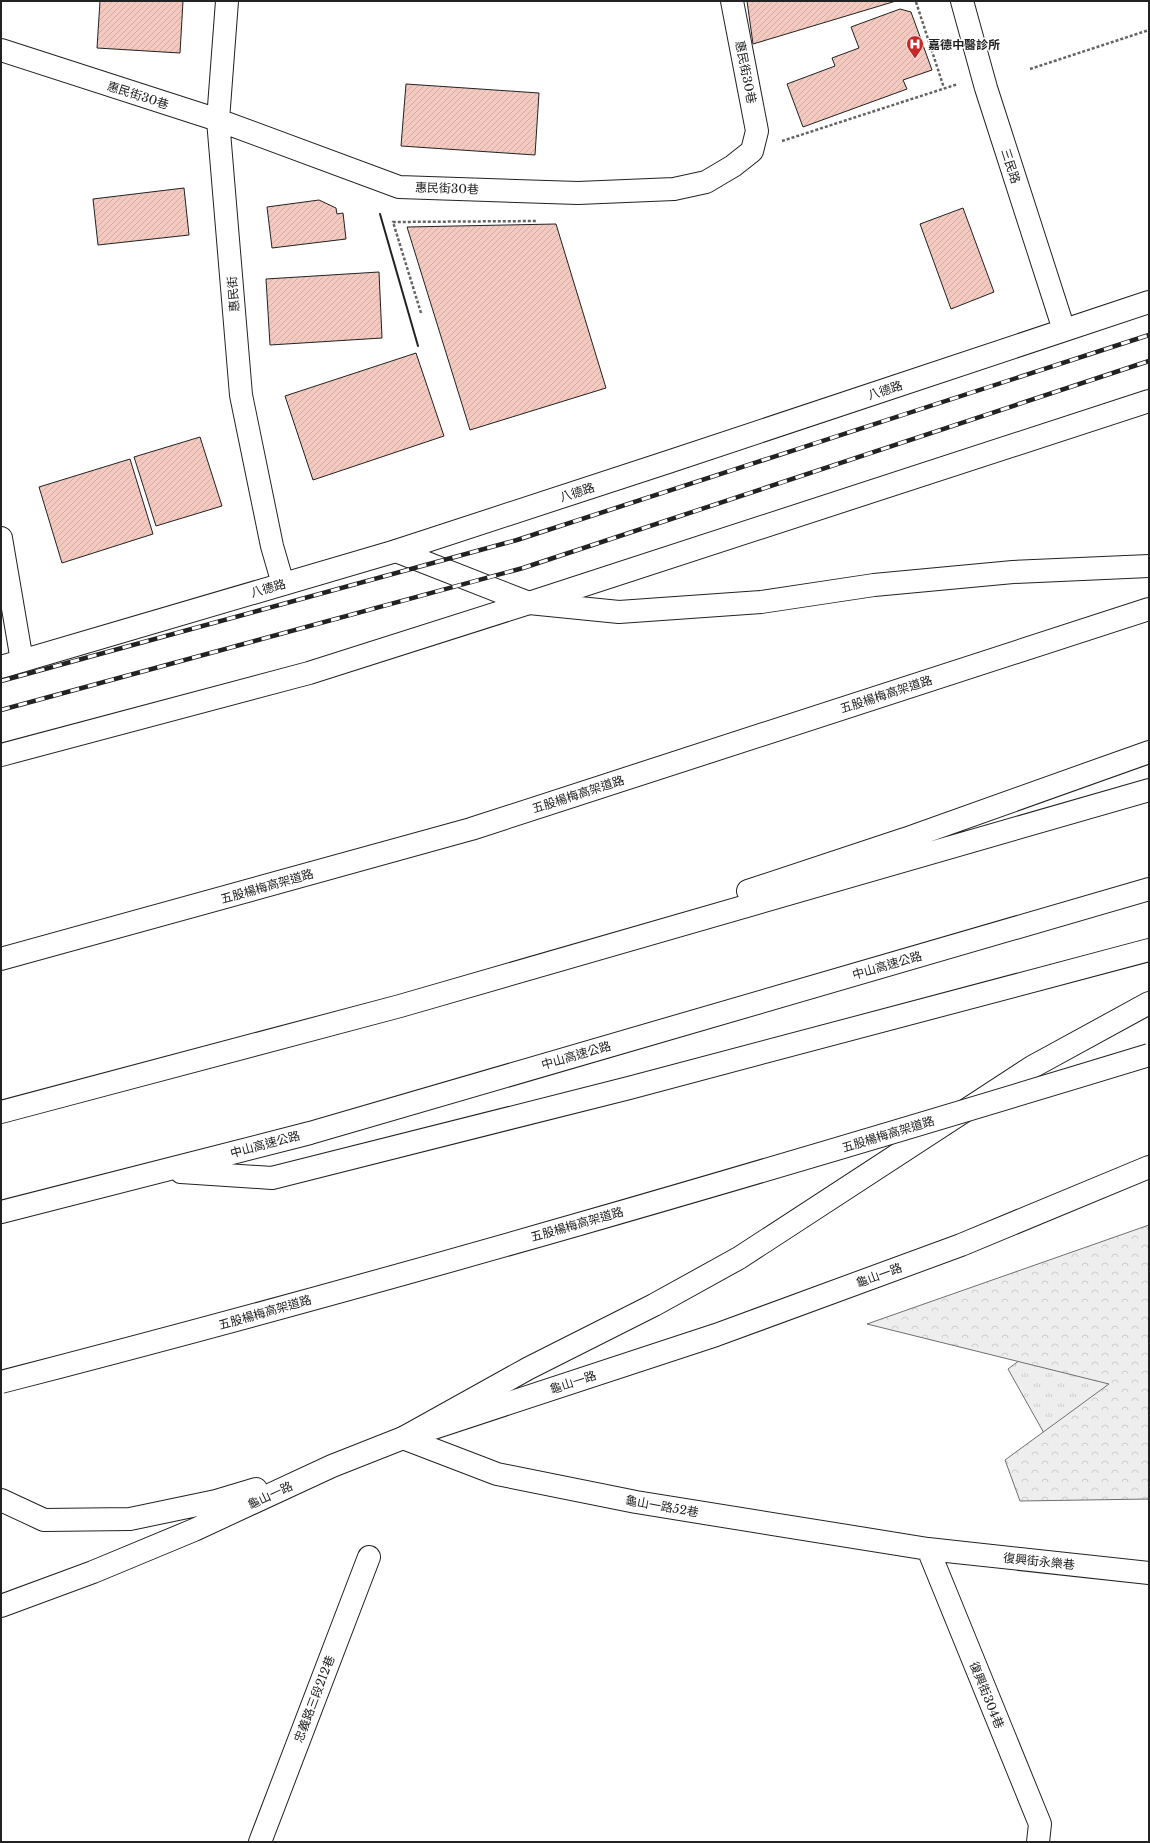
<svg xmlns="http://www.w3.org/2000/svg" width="1150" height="1843" font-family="'Libre Baskerville','Noto Sans TC',serif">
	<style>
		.grass { fill: url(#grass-tufts); stroke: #6f6f6f }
		.park { fill: url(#park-crowns); stroke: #6f6f6f }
		.building { fill: url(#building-hatch); stroke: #222 }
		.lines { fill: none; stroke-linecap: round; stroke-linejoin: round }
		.minor-casing { stroke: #222; stroke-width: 24 }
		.highway-casing { stroke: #222; stroke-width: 24 }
		.path { stroke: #646464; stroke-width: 2.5; stroke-dasharray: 3 2; stroke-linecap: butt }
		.minor { stroke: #fff; stroke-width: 22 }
		.highway { stroke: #fff; stroke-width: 22 }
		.rail-casing { stroke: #222; stroke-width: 4.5 }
		.rail { stroke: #fff; stroke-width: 3; stroke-dasharray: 9; stroke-linecap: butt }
		.highway-bridge-casing { stroke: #222; stroke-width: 24; stroke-linecap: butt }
		.highway-bridge { stroke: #fff; stroke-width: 22 }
		.wall { stroke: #222; stroke-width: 2 }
		.labels { text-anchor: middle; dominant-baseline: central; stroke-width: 3; stroke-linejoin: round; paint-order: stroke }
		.poi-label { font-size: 12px; font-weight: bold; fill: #222; stroke: #fff; text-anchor: start }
		.street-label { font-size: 12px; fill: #222; stroke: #fff }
	</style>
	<defs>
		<pattern id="grass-tufts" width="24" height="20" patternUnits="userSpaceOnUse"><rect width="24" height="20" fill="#eee"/><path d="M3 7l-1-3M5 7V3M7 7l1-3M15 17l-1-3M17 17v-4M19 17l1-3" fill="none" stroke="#ccc"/></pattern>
		<pattern id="park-crowns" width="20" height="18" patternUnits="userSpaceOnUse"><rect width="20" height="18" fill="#eee"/><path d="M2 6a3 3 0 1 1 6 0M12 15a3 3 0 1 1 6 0" fill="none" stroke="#ccc"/></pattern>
		<pattern id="building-hatch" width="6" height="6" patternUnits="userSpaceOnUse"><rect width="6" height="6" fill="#f3c9c0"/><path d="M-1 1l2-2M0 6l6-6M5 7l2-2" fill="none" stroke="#d0aca5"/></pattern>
	</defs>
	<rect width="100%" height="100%" fill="#fff"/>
	<path class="grass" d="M1127 1279 1149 1456 1054 1451 1008 1369Z"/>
	<path class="park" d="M1149 1225V1499L1020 1501 1005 1460 1109 1384 867 1324Z"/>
	<path class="building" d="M100 1H183L180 53 97 48Z
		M747 1H896L753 44Z
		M900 9 911 12 932 70 903 80 907 89 803 127 787 84 835 66 832 58 859 48 851 27Z
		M406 84 539 93 535 155 401 146Z
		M184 188 189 235 98 245 93 199Z
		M319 200 336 208 337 214 343 213 346 239 272 248 267 207Z
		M963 208 994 292 951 309 920 224Z
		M556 224 606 388 470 430 407 227Z
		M379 272 382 338 270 345 266 279Z
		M416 353 444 436 313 480 285 396Z
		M200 437 222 506 156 526 134 457Z
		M130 459 153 534 62 563 39 487Z"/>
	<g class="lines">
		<g class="minor-casing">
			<path id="minor" d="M227 1 218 120 241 395 272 546 283 584
				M962 1 986 88 1064 330
				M1 50 218 120 399 187 578 193 674 189 706 182 733 166 752 151 757 131 732 1
				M1 538 22 661
				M1 667 396 551 668 462 1149 302
				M1 755 309 673 529 603 1149 401
				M403 1438 497 1474 636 1502 928 1549 1149 1573
				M1 1500 44 1520 130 1519 216 1501 256 1489
				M928 1549 1040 1824 1038 1842
				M1 1606 93 1572 194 1530 332 1466 403 1438 716 1335 961 1245 1149 1167
				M260 1842 369 1557"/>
		</g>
		<g class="highway-casing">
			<path id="highway" d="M396 551 529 603 619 612 761 602 874 585 1013 572 1149 566
				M748 891 905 839 1149 752
				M1 959 471 829 1149 609
				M1 1112 400 1006 1149 790
				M181 1172 272 1178 629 1088 1149 950
				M1 1212 310 1133 1149 889
				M403 1438 529 1368 654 1305 739 1258 1032 1067 1149 1003"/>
		</g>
		<path class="path" d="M916 2 944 88
			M1030 69 1149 30
			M782 141 958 84
			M421 313 393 222 536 221"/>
		<use href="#minor" class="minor"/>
		<use href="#highway" class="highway"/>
		<g class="rail-casing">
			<path id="rail" d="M1 681 517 540 1149 335
				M1 710 523 568 1149 361"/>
		</g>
		<use href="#rail" class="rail"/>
		<g class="highway-bridge-casing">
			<path id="highway-bridge" d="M1 1382C386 1283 768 1171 1149 1055"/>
		</g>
		<use href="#highway-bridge" class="highway-bridge"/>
		<path class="wall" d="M380 214 418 346"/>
	</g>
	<defs>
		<g id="hospital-pin" transform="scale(0.9)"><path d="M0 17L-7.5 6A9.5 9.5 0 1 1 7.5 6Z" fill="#c62828" stroke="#fff"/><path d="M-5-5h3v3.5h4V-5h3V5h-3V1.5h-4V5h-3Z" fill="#fff"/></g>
	</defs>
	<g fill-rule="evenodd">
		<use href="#hospital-pin" x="915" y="44"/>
	</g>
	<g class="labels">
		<g class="poi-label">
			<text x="928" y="44">嘉德中醫診所</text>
		</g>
		<g class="street-label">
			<text transform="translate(746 72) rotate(79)">惠民街30巷</text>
			<text transform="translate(138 95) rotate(18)">惠民街30巷</text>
			<text transform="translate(1011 166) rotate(72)">三民路</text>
			<text transform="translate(447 188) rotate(2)">惠民街30巷</text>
			<text transform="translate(233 294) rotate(-95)">惠民街</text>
			<text transform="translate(885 390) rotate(-18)">八德路</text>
			<text transform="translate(577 492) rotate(-18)">八德路</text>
			<text transform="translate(268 588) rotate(-16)">八德路</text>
			<text transform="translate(886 694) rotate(-18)">五股楊梅高架道路</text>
			<text transform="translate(578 794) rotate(-18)">五股楊梅高架道路</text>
			<text transform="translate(267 886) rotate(-16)">五股楊梅高架道路</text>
			<text transform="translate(887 965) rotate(-16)">中山高速公路</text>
			<text transform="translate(576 1055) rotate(-16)">中山高速公路</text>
			<text transform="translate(888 1134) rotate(-17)">五股楊梅高架道路</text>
			<text transform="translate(265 1144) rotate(-15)">中山高速公路</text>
			<text transform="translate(577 1224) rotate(-16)">五股楊梅高架道路</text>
			<text transform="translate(879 1275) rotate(-20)">龜山一路</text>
			<text transform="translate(265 1312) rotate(-16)">五股楊梅高架道路</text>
			<text transform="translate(573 1382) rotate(-18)">龜山一路</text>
			<text transform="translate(270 1495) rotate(-25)">龜山一路</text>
			<text transform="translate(662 1506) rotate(10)">龜山一路52巷</text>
			<text transform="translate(1039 1561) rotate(6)">復興街永樂巷</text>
			<text transform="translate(987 1695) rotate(68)">復興街304巷</text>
			<text transform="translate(314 1699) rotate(-69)">忠義路三段212巷</text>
		</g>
	</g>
	<rect width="1150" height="1843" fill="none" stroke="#222222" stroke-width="4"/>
</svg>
